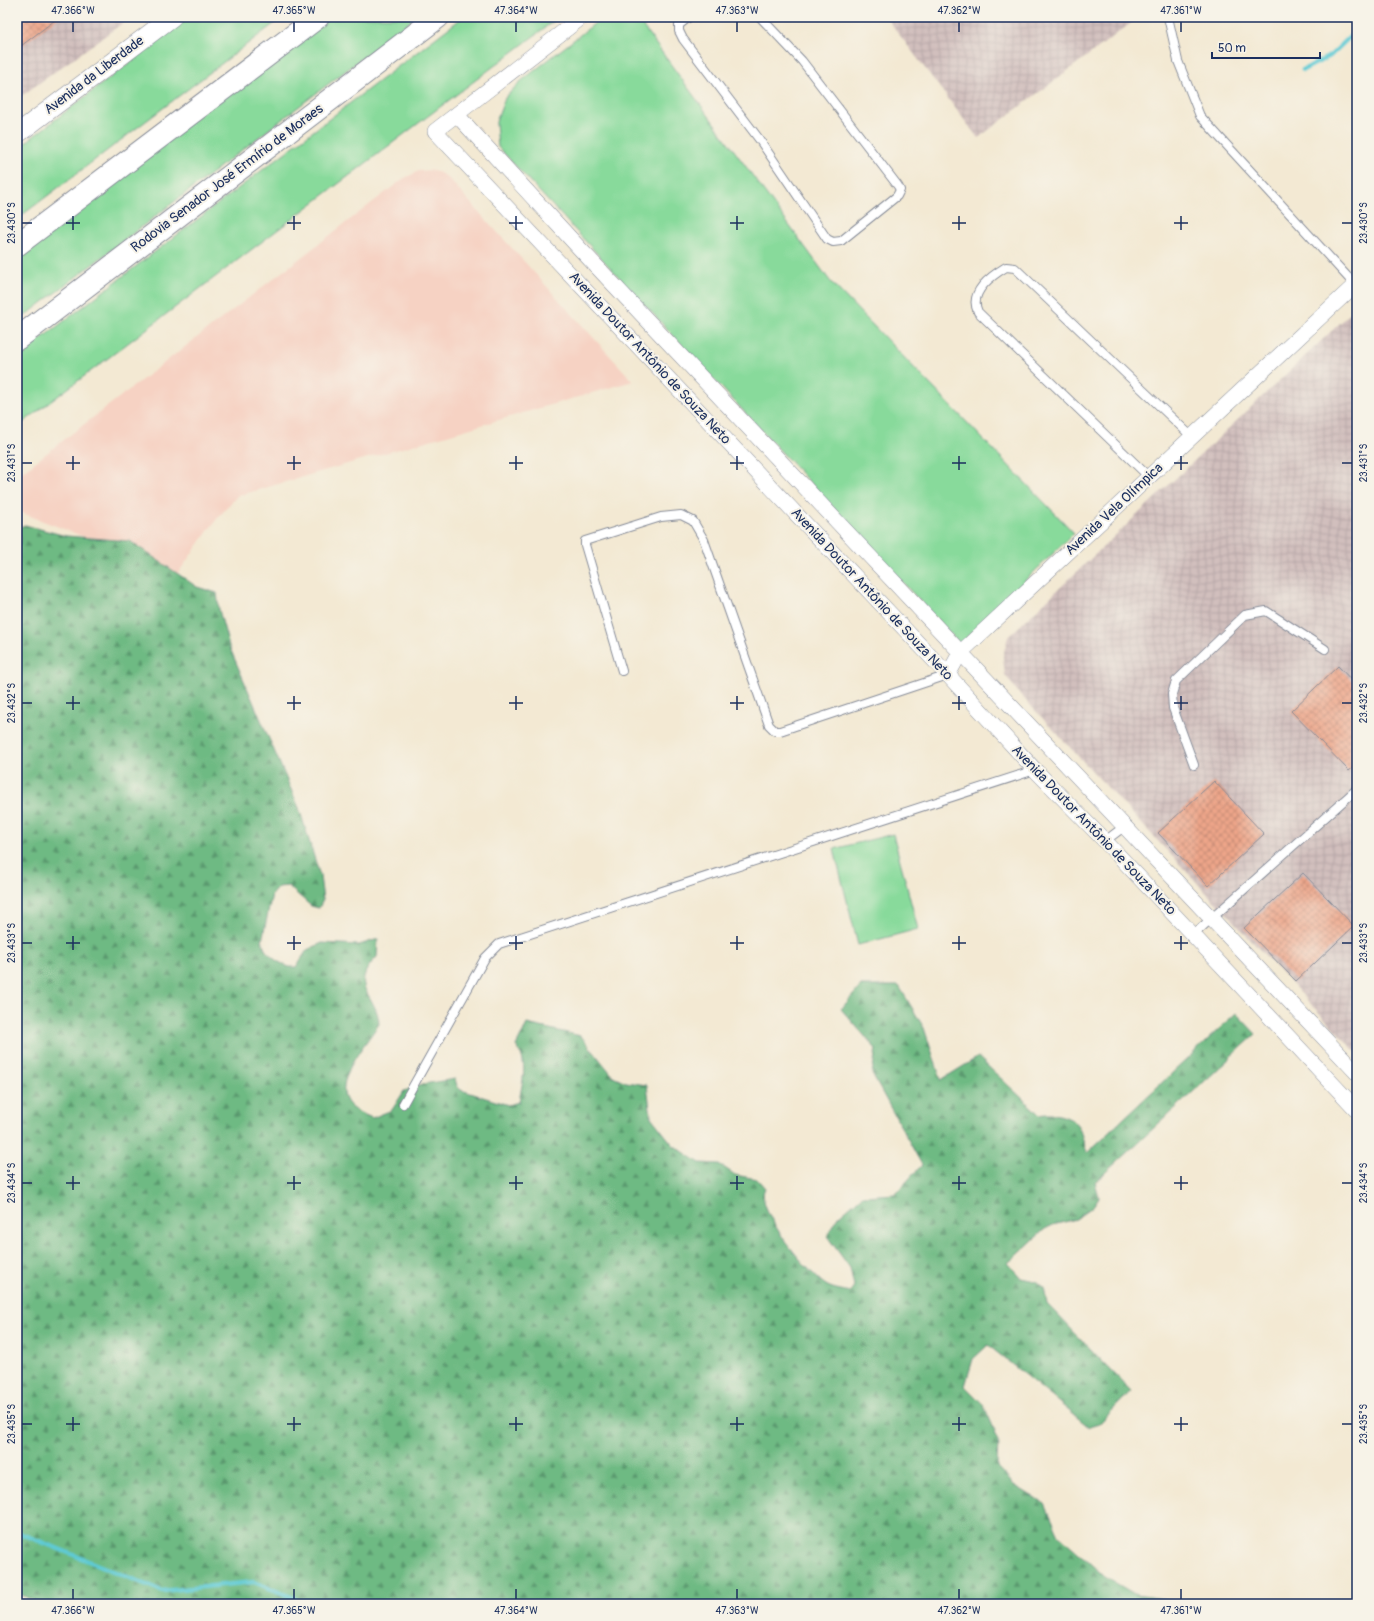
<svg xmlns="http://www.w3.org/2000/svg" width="1374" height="1621" font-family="Pangolin,sans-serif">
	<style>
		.built { fill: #f6d2c3 }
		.industrial { fill: url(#industrial-grid) }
		.grass { fill: #88da9b; stroke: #52847c }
		.forest { fill: url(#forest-firs); stroke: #447470 }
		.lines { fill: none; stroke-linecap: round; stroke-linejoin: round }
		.stream { stroke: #5ecad4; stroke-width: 4.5 }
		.building { fill: url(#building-cross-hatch) }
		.service-casing { stroke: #878c98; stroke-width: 10 }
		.minor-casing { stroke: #878c98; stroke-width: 16 }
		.tertiary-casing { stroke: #878c98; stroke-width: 20 }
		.motorway-casing { stroke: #878c98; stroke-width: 24 }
		.service { stroke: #fff; stroke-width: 8 }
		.minor { stroke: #fff; stroke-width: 15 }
		.tertiary { stroke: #fff; stroke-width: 19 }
		.motorway { stroke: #fff; stroke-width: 22 }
		.ticks { fill: none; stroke: #1b2f5e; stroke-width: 1.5 }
		.labels { text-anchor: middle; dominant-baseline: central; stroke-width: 4; stroke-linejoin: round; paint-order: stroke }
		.street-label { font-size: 14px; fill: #1b2f5e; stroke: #f7f3e8 }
		.neatline { fill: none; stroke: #1b2f5e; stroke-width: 1.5 }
		.ticks-label { font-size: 10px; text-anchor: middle; fill: #1b2f5e }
	</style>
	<defs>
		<pattern id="industrial-grid" width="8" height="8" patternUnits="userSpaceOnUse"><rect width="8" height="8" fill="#d1bfbd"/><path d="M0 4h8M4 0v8" fill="none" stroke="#b3a4a5"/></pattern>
		<pattern id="forest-firs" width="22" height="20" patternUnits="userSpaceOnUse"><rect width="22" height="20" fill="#6eba83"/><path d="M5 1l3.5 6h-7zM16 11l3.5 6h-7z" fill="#5a986e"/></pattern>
		<pattern id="building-cross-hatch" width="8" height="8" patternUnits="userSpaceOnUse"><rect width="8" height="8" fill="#eda589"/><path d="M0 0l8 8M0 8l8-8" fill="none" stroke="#bf8773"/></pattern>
	</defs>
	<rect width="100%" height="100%" fill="#f7f3e8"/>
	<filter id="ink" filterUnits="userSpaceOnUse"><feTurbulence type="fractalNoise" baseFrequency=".025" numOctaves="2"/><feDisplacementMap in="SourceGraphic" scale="8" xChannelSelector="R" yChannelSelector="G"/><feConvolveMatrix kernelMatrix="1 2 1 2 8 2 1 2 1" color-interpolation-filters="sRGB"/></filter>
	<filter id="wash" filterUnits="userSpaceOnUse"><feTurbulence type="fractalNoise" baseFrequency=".012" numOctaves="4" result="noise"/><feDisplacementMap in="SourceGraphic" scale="16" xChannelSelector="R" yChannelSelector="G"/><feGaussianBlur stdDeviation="0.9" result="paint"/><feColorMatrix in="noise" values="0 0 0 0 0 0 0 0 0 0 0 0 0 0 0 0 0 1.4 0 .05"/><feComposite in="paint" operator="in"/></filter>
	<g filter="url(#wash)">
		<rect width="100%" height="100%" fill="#f3e9d3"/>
		<path class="built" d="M434 170 447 177 633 381 237 496 216 520 178 573 17 511V476L403 179 419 171Z"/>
		<path class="industrial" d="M17 17H131L17 99Z
			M886 17H1139L978 138Z
			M1357 307V1053L1018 692 1005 675 1003 656 1008 637Z"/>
		<path class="grass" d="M189 17H283L17 219V149Z
			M327 17H416L17 322V253Z
			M463 17H559L17 427V357Z
			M603 17H636L830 281 1074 533 960 644 498 147 496 122 505 98 520 82Z
			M893 834 918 929 858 945 834 849Z"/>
		<path class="forest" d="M25 525 66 536 130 541 197 587 217 593 219 610 229 646 299 808 320 876 323 900 319 908 311 906 288 886 278 887 272 894 262 941 266 951 277 961 289 967H296L307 950 322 943 359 945 378 939 377 957C346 988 378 994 379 1024 366 1044 326 1087 353 1108 358 1113 366 1115 372 1118L392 1110 404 1091 423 1084 455 1079 457 1086 461 1090 508 1105 519 1102C522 1082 529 1062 516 1046L527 1024 581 1036 613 1076 626 1082 647 1085 651 1117 673 1145 700 1163 719 1164 735 1175 757 1179 765 1188C753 1208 809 1274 826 1285 832 1289 842 1290 850 1292L854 1286 850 1268 827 1236 839 1216 862 1196 895 1194 922 1165 872 1074 876 1049 841 1009 861 986H899L924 1028 941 1080 978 1057 1040 1115C1050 1112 1071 1115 1078 1126 1082 1134 1084 1144 1087 1153L1236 1013 1256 1034 1095 1182 1099 1197 1093 1206 1076 1219 1053 1225 1045 1229 1008 1263 1021 1278 1036 1281 1044 1288 1047 1304 1131 1391 1099 1424 1089 1427 988 1345 973 1359 965 1386 983 1404 995 1431 994 1434 998 1441 997 1467 1014 1485 1045 1504 1059 1535 1104 1576 1136 1595 1170 1600 1176 1604H42L17 1593V543H20L21 538 17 532V528Z"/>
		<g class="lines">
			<path class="stream" d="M1303 70 1330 56 1357 30
				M17 1532 162 1591 254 1582 294 1598 304 1604"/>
		</g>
		<g id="blocks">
			<path class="building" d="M17 17H59L17 49Z
				M1338 666 1357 686V764L1349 771 1291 711Z
				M1214 781 1264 834 1208 886 1158 833Z
				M1303 873 1354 926 1296 981 1244 928Z"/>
		</g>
	</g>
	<g filter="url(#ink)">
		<use href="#blocks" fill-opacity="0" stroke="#878c98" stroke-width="1"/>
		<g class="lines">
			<g class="service-casing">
				<path id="service" d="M689 17 679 25V31L683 39 759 139 827 239 833 242 841 241 897 196 900 190 898 186 802 61 760 17
					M1168 17 1178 61 1200 116 1355 285
					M1149 477 978 312C968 292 991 276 1006 267L1015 268 1191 436
					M622 671 585 545V541L661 517 681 515 693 521 704 540 769 725 775 731H780L948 675
					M1194 765 1173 708 1172 694 1176 681 1245 615 1266 611 1325 649
					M1105 841 1125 826
					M1193 935 1357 789
					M403 1104 485 958 499 944 1035 770"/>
			</g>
			<g class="minor-casing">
				<path id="minor" d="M582 17 435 131 948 675 1035 770 1105 841 1357 1110
					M457 115 582 251 1357 1073
					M948 675 960 653 1357 283"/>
			</g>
			<g class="tertiary-casing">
				<path id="tertiary" d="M17 134 172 17"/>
			</g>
			<g class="motorway-casing">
				<path id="motorway" d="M17 245 318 17
					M17 339 438 17"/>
			</g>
			<use href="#service" class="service"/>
			<use href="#minor" class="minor"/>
			<use href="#tertiary" class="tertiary"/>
			<use href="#motorway" class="motorway"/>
		</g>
	</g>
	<path class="ticks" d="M73 22V32M294 22V32M516 22V32M737 22V32M959 22V32M1181 22V32M73 216V230M294 216V230M516 216V230M737 216V230M959 216V230M1181 216V230M22 223H32M66 223H80M287 223H301M509 223H523M730 223H744M952 223H966M1174 223H1188M1342 223H1352M73 456V470M294 456V470M516 456V470M737 456V470M959 456V470M1181 456V470M22 463H32M66 463H80M287 463H301M509 463H523M730 463H744M952 463H966M1174 463H1188M1342 463H1352M73 696V710M294 696V710M516 696V710M737 696V710M959 696V710M1181 696V710M22 703H32M66 703H80M287 703H301M509 703H523M730 703H744M952 703H966M1174 703H1188M1342 703H1352M73 936V950M294 936V950M516 936V950M737 936V950M959 936V950M1181 936V950M22 943H32M66 943H80M287 943H301M509 943H523M730 943H744M952 943H966M1174 943H1188M1342 943H1352M73 1176V1190M294 1176V1190M516 1176V1190M737 1176V1190M959 1176V1190M1181 1176V1190M22 1183H32M66 1183H80M287 1183H301M509 1183H523M730 1183H744M952 1183H966M1174 1183H1188M1342 1183H1352M73 1417V1431M294 1417V1431M516 1417V1431M737 1417V1431M959 1417V1431M1181 1417V1431M22 1424H32M66 1424H80M287 1424H301M509 1424H523M730 1424H744M952 1424H966M1174 1424H1188M1342 1424H1352M73 1589V1599M294 1589V1599M516 1589V1599M737 1589V1599M959 1589V1599M1181 1589V1599"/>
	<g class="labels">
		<g class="street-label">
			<text transform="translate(94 75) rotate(-37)">Avenida da Liberdade</text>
			<text transform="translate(227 178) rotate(-37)">Rodovia Senador José Ermírio de Moraes</text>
			<text transform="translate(650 358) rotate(47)">Avenida Doutor Antônio de Souza Neto</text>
			<text transform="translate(1114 509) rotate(-43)">Avenida Vela Olímpica</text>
			<text transform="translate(872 594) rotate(47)">Avenida Doutor Antônio de Souza Neto</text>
			<text transform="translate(1094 830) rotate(46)">Avenida Doutor Antônio de Souza Neto</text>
		</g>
	</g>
	<rect width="1374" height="1621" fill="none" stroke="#f7f3e8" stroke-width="44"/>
	<path d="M1212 52v6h108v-6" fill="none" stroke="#1b2f5e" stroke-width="2"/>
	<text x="1218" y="52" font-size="12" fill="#1b2f5e" stroke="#f7f3e8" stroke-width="3" paint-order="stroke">50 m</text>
	<rect x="22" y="22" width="1330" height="1577" class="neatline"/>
	<g class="ticks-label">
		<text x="73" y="14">47.366°W</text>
		<text x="294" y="14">47.365°W</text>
		<text x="516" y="14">47.364°W</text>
		<text x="737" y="14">47.363°W</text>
		<text x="959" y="14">47.362°W</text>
		<text x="1181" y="14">47.361°W</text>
		<text transform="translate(11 223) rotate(-90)" y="4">23.430°S</text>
		<text transform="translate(1363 223) rotate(-90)" y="4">23.430°S</text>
		<text transform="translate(11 463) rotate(-90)" y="4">23.431°S</text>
		<text transform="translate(1363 463) rotate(-90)" y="4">23.431°S</text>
		<text transform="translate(11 703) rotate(-90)" y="4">23.432°S</text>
		<text transform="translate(1363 703) rotate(-90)" y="4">23.432°S</text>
		<text transform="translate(11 943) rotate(-90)" y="4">23.433°S</text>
		<text transform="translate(1363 943) rotate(-90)" y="4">23.433°S</text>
		<text transform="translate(11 1183) rotate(-90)" y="4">23.434°S</text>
		<text transform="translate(1363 1183) rotate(-90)" y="4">23.434°S</text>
		<text transform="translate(11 1424) rotate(-90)" y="4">23.435°S</text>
		<text transform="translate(1363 1424) rotate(-90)" y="4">23.435°S</text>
		<text x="73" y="1614">47.366°W</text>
		<text x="294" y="1614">47.365°W</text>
		<text x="516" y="1614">47.364°W</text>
		<text x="737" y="1614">47.363°W</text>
		<text x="959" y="1614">47.362°W</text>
		<text x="1181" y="1614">47.361°W</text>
	</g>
</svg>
